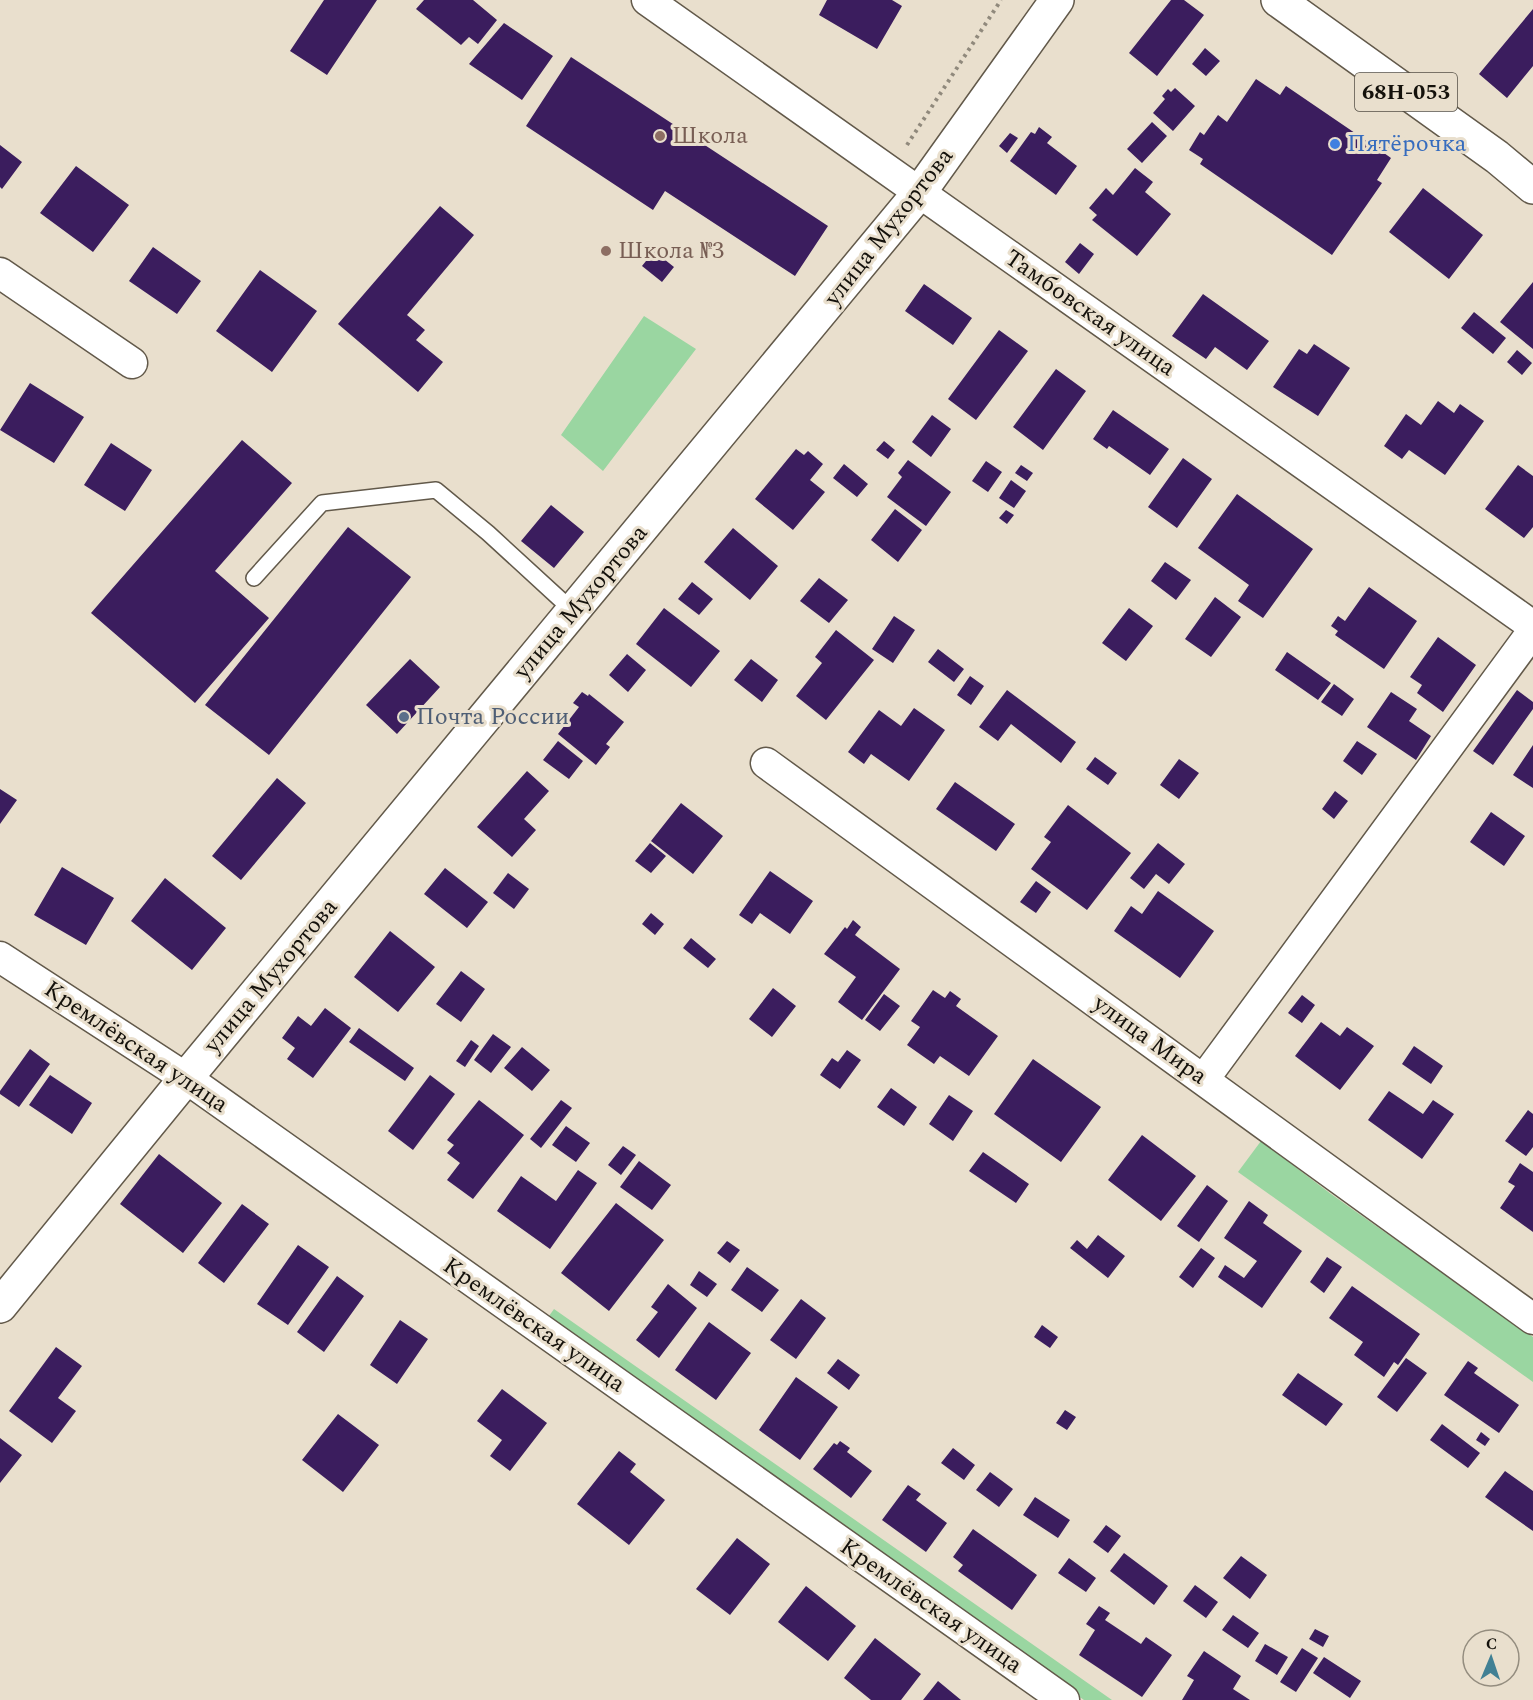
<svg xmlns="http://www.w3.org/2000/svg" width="1533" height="1700" font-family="Spectral,serif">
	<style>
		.green { fill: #9ad6a1 }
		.building { fill: #3b1d5e }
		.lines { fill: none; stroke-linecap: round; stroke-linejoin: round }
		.lane-casing { stroke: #62594a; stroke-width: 18 }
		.street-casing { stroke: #62594a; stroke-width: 33 }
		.secondary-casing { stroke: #62594a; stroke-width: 36 }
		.primary-casing { stroke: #62594a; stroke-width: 36 }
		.path { stroke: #90897c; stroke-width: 4; stroke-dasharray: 3 4.5; stroke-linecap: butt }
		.lane { stroke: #fff; stroke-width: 15 }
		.street { stroke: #fff; stroke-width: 30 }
		.secondary { stroke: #fff; stroke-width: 33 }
		.primary { stroke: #fff; stroke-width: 33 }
		.education-dot { fill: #8d6e63; stroke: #e9dfcd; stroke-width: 2 }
		.shop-dot { fill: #3f7fe0; stroke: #e9dfcd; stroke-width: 2 }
		.service-dot { fill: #5c6f8a; stroke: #e9dfcd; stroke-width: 2 }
		.labels { text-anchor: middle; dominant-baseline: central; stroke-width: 6; stroke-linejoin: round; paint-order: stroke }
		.shield { fill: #e9dfcd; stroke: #544f45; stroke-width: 1.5 }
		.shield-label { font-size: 22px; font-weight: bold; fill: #14110b }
		.education-label { font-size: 24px; fill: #785e54; stroke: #e9dfcd; text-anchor: start }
		.shop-label { font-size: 24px; fill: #366cbe; stroke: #e9dfcd; text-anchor: start }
		.street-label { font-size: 24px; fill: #14110b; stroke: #e9dfcd }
		.service-label { font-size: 24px; fill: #4e5e75; stroke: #e9dfcd; text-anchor: start }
	</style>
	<rect width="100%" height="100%" fill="#e9dfcd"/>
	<path class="green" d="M644 316 696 349 603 471 561 435Z
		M1261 1141 1331 1194 1533 1337V1382L1238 1172Z
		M554 1309 1112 1700H1084L581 1345 549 1316Z"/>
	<path class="building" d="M324 0H377L327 75 290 51Z
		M424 0H473L497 20 478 44 469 37 461 45 416 9Z
		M827 0H892L902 6 877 49 819 15Z
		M1171 0H1184L1204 15 1157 76 1129 53Z
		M1533 9V66L1507 98 1479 74Z
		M504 23 553 56 522 100 469 64Z
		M1205 48 1220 61 1206 76 1192 64Z
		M571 57 828 226 795 276 665 191 653 210 526 126Z
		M1256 79 1280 95 1286 86 1374 146 1378 140 1389 148 1384 153 1391 158 1377 180 1382 183 1332 255 1200 164 1203 159 1189 150 1200 132 1204 135 1218 115 1227 122Z
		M1175 88 1195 106 1173 131 1153 113 1165 99 1162 96 1168 89 1171 92Z
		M1152 122 1167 136 1142 163 1127 149Z
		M1039 127 1052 137 1047 143 1077 166 1056 195 1010 161 1031 132 1035 134Z
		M1010 133 1018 138 1007 153 999 146Z
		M0 145 22 162 2 189 0 187Z
		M76 166 129 205 93 252 40 213Z
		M1135 168 1153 182 1145 192 1171 214 1137 256 1092 220 1097 215 1089 208 1106 188 1113 195Z
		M1423 188 1483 235 1449 279 1389 232Z
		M440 206 474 235 407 315 425 330 416 340 443 362 418 392 338 324Z
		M1080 243 1094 254 1079 274 1065 262Z
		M153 247 201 281 177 314 129 281Z
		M654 251 674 267 662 282 642 266Z
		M260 270 317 311 272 372 216 331Z
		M1533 282V349L1500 322Z
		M924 284 972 318 953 345 905 311Z
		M1203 294 1269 341 1247 370 1215 347 1206 359 1172 336Z
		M1474 312 1506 338 1493 354 1461 328Z
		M999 330 1028 351 976 420 948 399Z
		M1314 344 1350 368 1318 416 1273 387 1299 349 1307 354Z
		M1517 350 1532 363 1522 375 1507 362Z
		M1056 369 1086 391 1043 450 1013 427Z
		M30 383 84 417 54 463 0 430Z
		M1438 401 1454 413 1460 404 1484 421 1445 475 1409 450 1402 459 1384 446 1406 414 1421 425Z
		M1113 410 1169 449 1150 475 1109 446 1107 449 1093 439Z
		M932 415 951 429 931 457 912 442Z
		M242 440 292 483 215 571 269 618 195 703 91 613Z
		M884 441 895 450 888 459 876 450Z
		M111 443 152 470 125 511 84 485Z
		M796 449 804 455 808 451 823 464 810 480 825 492 793 530 755 499Z
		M1183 458 1212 479 1177 528 1148 507Z
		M908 460 951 492 926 526 887 497 902 477 898 473Z
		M986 461 1002 472 988 492 972 481Z
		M844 464 868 484 857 497 833 478Z
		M1021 465 1033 473 1027 481 1015 473Z
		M1518 465 1533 476V527L1524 538 1485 509Z
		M1011 480 1026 491 1014 508 999 498Z
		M1237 494 1313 549 1263 618 1238 601 1249 585 1198 548Z
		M551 505 584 532 554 568 521 541Z
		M895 509 922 530 898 562 871 540Z
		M1006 510 1014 515 1007 524 999 518Z
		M348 527 411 577 269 755 205 705Z
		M733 528 778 566 750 600 704 562Z
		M1165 562 1191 580 1176 600 1151 581Z
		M819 578 848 600 829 623 800 601Z
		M692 582 713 599 699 615 678 599Z
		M1369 587 1417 621 1384 669 1335 635 1338 631 1331 626 1338 616 1345 621Z
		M1215 597 1241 617 1211 657 1185 639Z
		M664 608 720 651 691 687 636 644Z
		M1129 608 1153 626 1126 661 1102 643Z
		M894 616 915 630 893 663 872 649Z
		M836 630 874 660 826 720 796 696 822 663 815 657Z
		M1438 637 1476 665 1443 712 1417 693 1422 685 1410 677Z
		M938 649 964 669 954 682 928 662Z
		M1287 652 1331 683 1318 700 1275 670Z
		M627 654 646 670 628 692 609 675Z
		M410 659 440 687 397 734 366 705Z
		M751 659 778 680 762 702 734 680Z
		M970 676 984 686 971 705 957 695Z
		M1334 684 1354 699 1342 716 1321 702Z
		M1007 690 1076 742 1061 763 1011 724 998 741 979 727Z
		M1517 690 1533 702V709L1493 765 1473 751Z
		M582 692 588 696 589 694 624 722 606 744 610 747 596 765 558 734 579 707 573 703Z
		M1391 692 1417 709 1409 721 1431 736 1416 760 1367 727Z
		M914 708 945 730 909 781 871 754 864 764 848 752 879 710 901 726Z
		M558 741 583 761 569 779 543 760Z
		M1357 741 1377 754 1362 775 1343 761Z
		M1533 745V788L1513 775Z
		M1095 757 1117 773 1108 785 1086 769Z
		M1179 759 1199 773 1179 799 1160 785Z
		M527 771 549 791 524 819 536 830 512 857 477 827Z
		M277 778 306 803 241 880 212 856Z
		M955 782 1015 824 996 851 936 809Z
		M0 789 17 800 0 824Z
		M1335 791 1348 801 1334 819 1322 809Z
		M681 803 723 836 693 874 651 841Z
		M1068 805 1131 853 1087 910 1031 869 1051 842 1044 837Z
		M1491 812 1525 836 1504 866 1470 842Z
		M650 843 666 856 651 873 635 861Z
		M1158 843 1185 864 1169 884 1156 874 1144 889 1130 878Z
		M62 867 114 898 86 945 34 915Z
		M445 868 488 902 467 928 424 894Z
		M770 871 813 901 790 934 760 913 752 924 739 915Z
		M508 873 529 889 514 909 493 893Z
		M165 878 226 928 192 970 131 921Z
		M1036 881 1051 892 1036 913 1020 902Z
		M1158 891 1214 931 1180 978 1114 931 1131 906 1142 914Z
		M651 913 664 924 655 935 642 924Z
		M853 920 861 927 855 935 900 969 862 1020 838 1002 856 977 824 954 845 927 847 929Z
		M390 931 435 967 398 1012 354 977Z
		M691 938 716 959 708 968 683 948Z
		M461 971 485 989 461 1022 436 1004Z
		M773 988 796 1006 772 1037 749 1019Z
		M933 990 945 998 950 991 961 999 956 1006 998 1036 969 1076 940 1056 934 1064 907 1045 920 1027 911 1021Z
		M884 994 900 1006 880 1031 865 1020Z
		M1302 995 1315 1005 1302 1023 1288 1013Z
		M325 1008 351 1028 313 1078 287 1059 295 1048 282 1038 298 1016 311 1026Z
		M1321 1022 1340 1036 1347 1027 1374 1046 1340 1090 1295 1056Z
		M359 1028 414 1068 405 1081 349 1042Z
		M493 1034 511 1047 491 1073 474 1060Z
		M471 1040 479 1046 465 1067 456 1061Z
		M1414 1046 1443 1066 1431 1084 1402 1064Z
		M522 1047 550 1070 532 1091 504 1068Z
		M30 1049 50 1064 19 1107 0 1094V1091Z
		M847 1050 861 1060 840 1089 820 1075 832 1058 838 1062Z
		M1033 1059 1101 1107 1061 1162 994 1114Z
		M50 1075 92 1103 72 1134 29 1105Z
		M430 1075 455 1094 413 1150 388 1131Z
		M891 1088 917 1107 904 1126 877 1107Z
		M1389 1091 1423 1114 1433 1100 1454 1114 1422 1159 1368 1120Z
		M949 1095 973 1111 953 1141 929 1124Z
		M479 1100 524 1135 473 1199 447 1180 460 1163 447 1153 454 1145 447 1140Z
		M561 1100 572 1108 541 1148 530 1139Z
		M1528 1110 1533 1114V1147L1526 1156 1505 1141Z
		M566 1126 590 1143 576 1162 552 1145Z
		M1142 1135 1196 1176 1161 1221 1108 1180Z
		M623 1146 636 1155 621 1175 608 1165Z
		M983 1152 1029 1184 1016 1203 969 1171Z
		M159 1154 222 1203 183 1253 120 1204Z
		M639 1161 671 1185 652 1210 620 1187Z
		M1520 1163 1533 1172V1232L1500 1208 1515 1186 1508 1182Z
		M578 1170 597 1183 550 1249 497 1211 521 1176 556 1201Z
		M1207 1185 1228 1201 1199 1242 1177 1226Z
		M1249 1201 1268 1215 1263 1223 1302 1251 1262 1308 1218 1277 1225 1265 1244 1278 1257 1261 1224 1238Z
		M616 1203 664 1240 609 1311 561 1273Z
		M242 1204 269 1224 224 1283 198 1263Z
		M1098 1235 1125 1256 1108 1278 1070 1248 1077 1240 1087 1249Z
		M727 1241 740 1250 730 1263 717 1253Z
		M298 1245 329 1267 288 1325 257 1304Z
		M1201 1248 1215 1258 1193 1288 1179 1277Z
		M1327 1257 1342 1267 1324 1293 1310 1282Z
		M747 1267 779 1290 762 1312 731 1290Z
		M699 1271 717 1284 707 1297 690 1285Z
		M337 1276 364 1296 324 1352 297 1332Z
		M668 1284 697 1308 659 1358 636 1340 658 1312 651 1307Z
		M1352 1286 1420 1334 1398 1365 1394 1362 1384 1377 1354 1355 1363 1342 1329 1318Z
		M801 1299 826 1318 796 1359 770 1340Z
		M400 1320 428 1339 397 1384 370 1365Z
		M709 1322 751 1353 716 1400 675 1370Z
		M1042 1325 1058 1337 1050 1348 1034 1337Z
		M56 1347 82 1366 58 1398 76 1411 52 1443 9 1411Z
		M1406 1358 1427 1373 1397 1412 1377 1397Z
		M838 1359 860 1375 849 1390 827 1373Z
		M1468 1361 1478 1368 1474 1373 1519 1405 1499 1433 1444 1395Z
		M1298 1373 1343 1404 1326 1426 1282 1395Z
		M796 1377 838 1407 800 1460 759 1430Z
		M502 1389 547 1423 510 1471 490 1456 502 1440 477 1421Z
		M1065 1410 1076 1417 1067 1430 1056 1423Z
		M338 1414 379 1445 343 1492 302 1460Z
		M1442 1424 1480 1453 1468 1468 1430 1440Z
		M1481 1432 1490 1439 1485 1446 1476 1440Z
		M0 1438 22 1455 0 1483Z
		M840 1441 850 1448 847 1452 872 1471 851 1498 813 1469 834 1443 837 1445Z
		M953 1448 975 1465 964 1480 941 1463Z
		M619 1451 636 1464 630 1472 665 1500 629 1545 577 1504Z
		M1505 1471 1533 1491V1531L1485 1497Z
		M990 1472 1013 1489 999 1507 976 1490Z
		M908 1485 921 1494 916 1500 947 1523 926 1552 882 1520Z
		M1035 1497 1070 1520 1058 1538 1023 1515Z
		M1106 1525 1121 1536 1108 1553 1093 1542Z
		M973 1529 1037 1575 1012 1610 958 1571 963 1565 953 1557Z
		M737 1538 770 1564 730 1615 696 1589Z
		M1124 1553 1168 1586 1154 1605 1110 1571Z
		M1241 1556 1267 1575 1250 1599 1223 1578Z
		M1069 1558 1096 1578 1086 1592 1058 1573Z
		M1195 1585 1218 1602 1206 1618 1183 1601Z
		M806 1586 856 1626 828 1661 778 1622Z
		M1099 1606 1110 1613 1105 1620 1141 1644 1146 1637 1172 1655 1142 1697 1079 1655 1095 1630 1086 1624Z
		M1233 1615 1259 1633 1248 1648 1222 1630Z
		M1315 1629 1329 1636 1323 1647 1309 1639Z
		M875 1638 921 1674 901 1700H871L844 1678Z
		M1265 1644 1288 1657 1277 1675 1255 1661Z
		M1302 1648 1318 1658 1296 1692 1280 1682Z
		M1204 1651 1241 1676 1233 1689 1250 1700H1182L1194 1680 1187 1676Z
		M1324 1657 1361 1681 1350 1698 1313 1673Z
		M938 1681 961 1700H923Z"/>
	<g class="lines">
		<g class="lane-casing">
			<path id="lane" d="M254 578 322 503 436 490 488 533 573 611"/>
		</g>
		<g class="street-casing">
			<path id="street" d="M647 0 1533 626
				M0 273 132 363
				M766 763 1533 1319
				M0 957 186 1078 1064 1700
				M1204 1079 1533 631"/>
		</g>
		<g class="secondary-casing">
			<path id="secondary" d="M0 1306 186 1078 919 193 1057 0"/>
		</g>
		<g class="primary-casing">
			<path id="primary" d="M1278 0 1497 157 1533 187"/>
		</g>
		<path class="path" d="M907 145 1001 0"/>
		<use href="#lane" class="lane"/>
		<use href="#street" class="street"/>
		<use href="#secondary" class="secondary"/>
		<use href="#primary" class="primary"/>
	</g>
	<g class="education-dot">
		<circle cx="660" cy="136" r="6"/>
		<circle cx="606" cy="251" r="6"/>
	</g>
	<circle class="shop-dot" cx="1335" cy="144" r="6"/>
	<circle class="service-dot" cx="404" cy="717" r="6"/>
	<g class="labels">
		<rect class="shield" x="1355" y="73" width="102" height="38" rx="4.5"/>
		<g class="shield-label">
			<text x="1406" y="92">68Н-053</text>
		</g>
		<g class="education-label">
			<text x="672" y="136">Школа</text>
			<text x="618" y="251">Школа №3</text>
		</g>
		<g class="shop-label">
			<text x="1347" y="144">Пятёрочка</text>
		</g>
		<g class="street-label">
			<text transform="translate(889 227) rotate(-52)">улица Мухортова</text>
			<text transform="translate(1090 313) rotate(35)">Тамбовская улица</text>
			<text transform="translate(581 602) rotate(-50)">улица Мухортова</text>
			<text transform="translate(271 976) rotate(-50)">улица Мухортова</text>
			<text transform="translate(1150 1040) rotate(36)">улица Мира</text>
			<text transform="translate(136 1047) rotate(34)">Кремлёвская улица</text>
			<text transform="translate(534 1325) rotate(35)">Кремлёвская улица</text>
			<text transform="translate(931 1606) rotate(35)">Кремлёвская улица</text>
		</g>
		<g class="service-label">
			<text x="416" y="717">Почта России</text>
		</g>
	</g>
	<g transform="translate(1491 1658) rotate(2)"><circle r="28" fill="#e9dfcd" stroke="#948d7f" stroke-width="1.5"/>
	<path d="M0-4.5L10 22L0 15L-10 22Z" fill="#418094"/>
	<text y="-9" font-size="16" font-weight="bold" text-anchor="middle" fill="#14110b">С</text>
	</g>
</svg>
